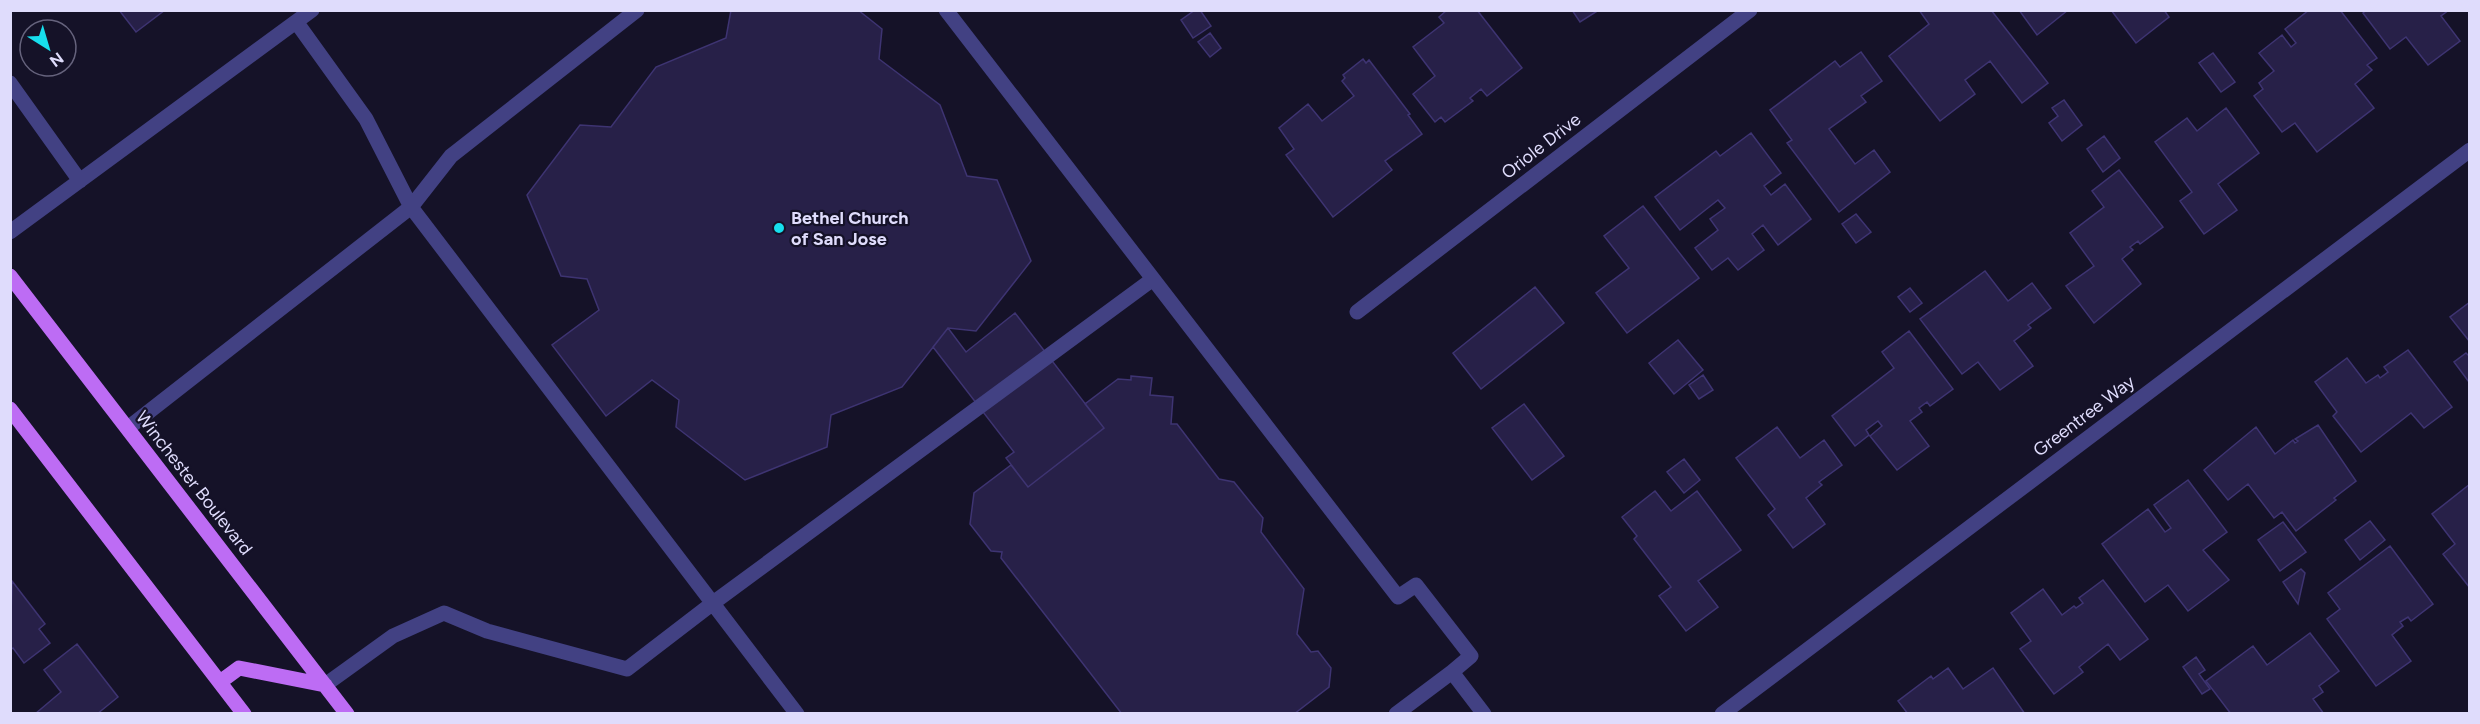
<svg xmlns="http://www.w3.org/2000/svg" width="2480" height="724" font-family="Figtree,sans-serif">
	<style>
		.building { fill: #272048; stroke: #3e3472; stroke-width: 1.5 }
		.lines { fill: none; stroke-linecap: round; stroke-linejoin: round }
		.lane { stroke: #424183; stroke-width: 15 }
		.street { stroke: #424183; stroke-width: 15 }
		.primary { stroke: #bd6cf4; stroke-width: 15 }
		.poi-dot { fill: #17deed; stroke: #151228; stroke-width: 2 }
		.labels { text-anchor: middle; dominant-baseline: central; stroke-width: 4.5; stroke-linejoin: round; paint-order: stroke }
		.street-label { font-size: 18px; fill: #dfdcfc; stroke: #151228 }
		.poi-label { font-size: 18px; font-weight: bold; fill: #dfdcfc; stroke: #151228; text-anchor: start }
	</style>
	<rect width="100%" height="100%" fill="#151228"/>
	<path class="building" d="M119 10H165L136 32Z
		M731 10H858L882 29 879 59 940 105 967 176 997 180 1031 261 976 331 948 328 902 387 831 415 827 447 745 480 676 427 679 400 652 380 606 416 552 345 599 310 587 279 561 276 527 195 580 125 611 127 656 67 726 38Z
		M1195 10H1200L1211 26 1193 38 1181 20Z
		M1447 10H1477L1522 68 1487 96 1481 89 1470 98 1473 101 1445 122 1441 117 1435 122 1413 94 1435 76 1413 47 1444 23 1439 17Z
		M1572 10H1599L1580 22Z
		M1919 10H1991L2048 83 2022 103 1990 61 1965 80 1975 94 1940 121 1889 56 1929 24Z
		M2019 10H2068L2037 35Z
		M2111 10H2164L2169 17 2136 43Z
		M2309 10H2340L2377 58 2367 65 2372 70 2355 84 2374 108 2317 152 2295 123 2282 132 2254 96 2263 89 2259 83 2274 71 2259 53 2282 35 2291 47 2296 43 2285 29Z
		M2366 10H2449L2441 16 2460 41 2428 65 2406 37 2390 49 2363 13Z
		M1210 33 1221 48 1210 57 1198 42Z
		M1861 52 1882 81 1861 96 1866 102 1829 129 1855 164 1874 150 1890 172 1839 212 1787 143 1792 140 1770 110 1835 61 1840 67Z
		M2213 53 2235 82 2221 92 2199 63Z
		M1363 59 1366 63 1369 60 1410 114 1408 115 1422 134 1385 161 1392 170 1333 217 1286 155 1294 149 1279 128 1308 104 1322 121 1354 96 1342 81 1345 78 1343 75Z
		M2064 100 2082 125 2062 141 2049 123 2058 116 2052 108Z
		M2226 108 2259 153 2218 184 2237 210 2204 234 2180 201 2192 192 2155 142 2187 118 2197 131Z
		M1751 133 1781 173 1764 186 1771 195 1785 184 1811 219 1778 245 1763 225 1752 234 1764 250 1738 270 1728 258 1712 270 1695 248 1718 230 1710 219 1725 208 1718 200 1680 230 1655 197 1716 151 1720 156Z
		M2104 136 2120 158 2103 172 2087 149Z
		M2119 170 2163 227 2140 244 2138 241 2130 247 2133 250 2122 259 2141 284 2094 323 2066 286 2094 266 2070 233 2104 207 2092 191Z
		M1643 206 1699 278 1627 333 1596 293 1629 268 1604 236Z
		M1856 214 1871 232 1856 243 1842 224Z
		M1985 271 2008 301 2032 283 2051 308 2028 325 2031 328 2014 341 2033 366 2000 390 1978 362 1962 374 1920 319Z
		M1535 287 1564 323 1481 389 1453 353Z
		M1910 288 1922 303 1910 312 1898 297Z
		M2470 302V342L2450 317Z
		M1015 313 1104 428 1028 487 1006 458 1014 452 933 347 948 328 966 352Z
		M1909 331 1953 389 1930 406 1927 402 1919 408 1922 412 1910 421 1929 446 1897 470 1870 436 1882 426 1878 421 1866 430 1869 435 1855 446 1832 416 1894 368 1882 352Z
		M1678 340 1703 370 1674 394 1649 363Z
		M2408 350 2452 407 2424 428 2411 413 2361 452 2333 416 2337 412 2315 382 2347 358 2366 383 2378 375 2380 378 2388 372 2384 367Z
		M2466 353 2470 357 2469 382 2454 362Z
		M1703 375 1713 390 1699 399 1689 385Z
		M1131 376 1152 378 1150 395 1173 397 1171 424H1177L1219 479 1234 482 1263 518 1261 532 1304 589 1297 634 1311 652 1318 651 1331 668 1329 687 1294 714H1122L1001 558 1002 552 991 551 970 524 974 493 1011 465 1028 487 1104 428 1085 404 1118 379 1131 380Z
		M1524 404 1564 456 1532 480 1492 428Z
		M2318 425 2356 481 2334 498 2336 500 2296 531 2282 512 2274 518 2248 484 2228 500 2204 470 2256 427 2275 454 2293 440 2295 443 2298 441 2295 439Z
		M1777 427 1800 458 1824 440 1842 465 1819 482 1822 485 1806 498 1825 524 1793 548 1768 515 1775 509 1736 458Z
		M1684 459 1700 480 1684 493 1667 472Z
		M2188 480 2227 532 2203 550 2229 580 2188 611 2168 585 2145 602 2102 544 2148 509 2165 532 2171 528 2154 505Z
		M2470 484V588L2443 554 2455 544 2432 514Z
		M1655 491 1671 511 1697 491 1741 550 1698 581 1718 607 1686 631 1659 596 1671 587 1634 539 1637 536 1622 517Z
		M2370 521 2385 540 2360 560 2345 540Z
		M2283 522 2306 552 2280 571 2258 540Z
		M2390 546 2433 604 2411 621 2408 617 2400 622 2403 626 2392 635 2411 661 2376 686 2327 619 2340 609 2328 593Z
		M2301 569 2305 573 2298 604 2283 582Z
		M2103 580 2148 639 2120 660 2108 644 2079 667 2083 672 2054 694 2020 649 2031 641 2011 613 2043 589 2062 615 2074 606 2076 608 2083 603 2079 598Z
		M12 581 45 624 39 629 50 643 24 663 13 648 10 650Z
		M2310 633 2339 671 2319 686 2323 692 2313 699 2324 714H2231L2206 681 2253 646 2267 665Z
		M77 644 118 697 97 714H35L61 692 44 670Z
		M2196 657 2205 670 2199 674 2210 689 2202 694 2183 667Z
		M1948 668 1963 689 1993 668 2025 714H1908L1898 701 1931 676 1933 679Z"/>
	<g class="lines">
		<path class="lane" d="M946 10 1398 597 1416 585 1471 656 1452 672 1484 714
			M297 23 366 119 411 207 797 714
			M10 83 80 181
			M10 232 312 10
			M128 428 411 207 451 156 637 10
			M325 685 393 636 444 613 487 631 627 669 713 603 1153 279
			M1396 714 1452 672"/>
		<path class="street" d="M1357 312 1750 10
			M1722 714 2470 150"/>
		<path class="primary" d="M10 276 347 714
			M10 409 244 714
			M220 682 239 668 325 685"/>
	</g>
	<circle class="poi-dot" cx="779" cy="228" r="6"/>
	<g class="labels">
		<g class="street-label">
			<text transform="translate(1541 146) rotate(-38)">Oriole Drive</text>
			<text transform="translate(2084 416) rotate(-37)">Greentree Way</text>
			<text transform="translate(194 483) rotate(52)">Winchester Boulevard</text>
		</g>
		<g class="poi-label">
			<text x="791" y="218">Bethel Church<tspan x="791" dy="21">of San Jose</tspan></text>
		</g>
	</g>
	<rect width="2480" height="724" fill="none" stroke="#dfdcfc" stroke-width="24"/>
	<g transform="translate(48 48) rotate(143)"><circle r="28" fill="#151228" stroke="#66637d" stroke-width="1.5"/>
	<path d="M0-4.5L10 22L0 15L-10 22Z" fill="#17deed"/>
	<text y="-9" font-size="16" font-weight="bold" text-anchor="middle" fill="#dfdcfc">N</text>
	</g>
</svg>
